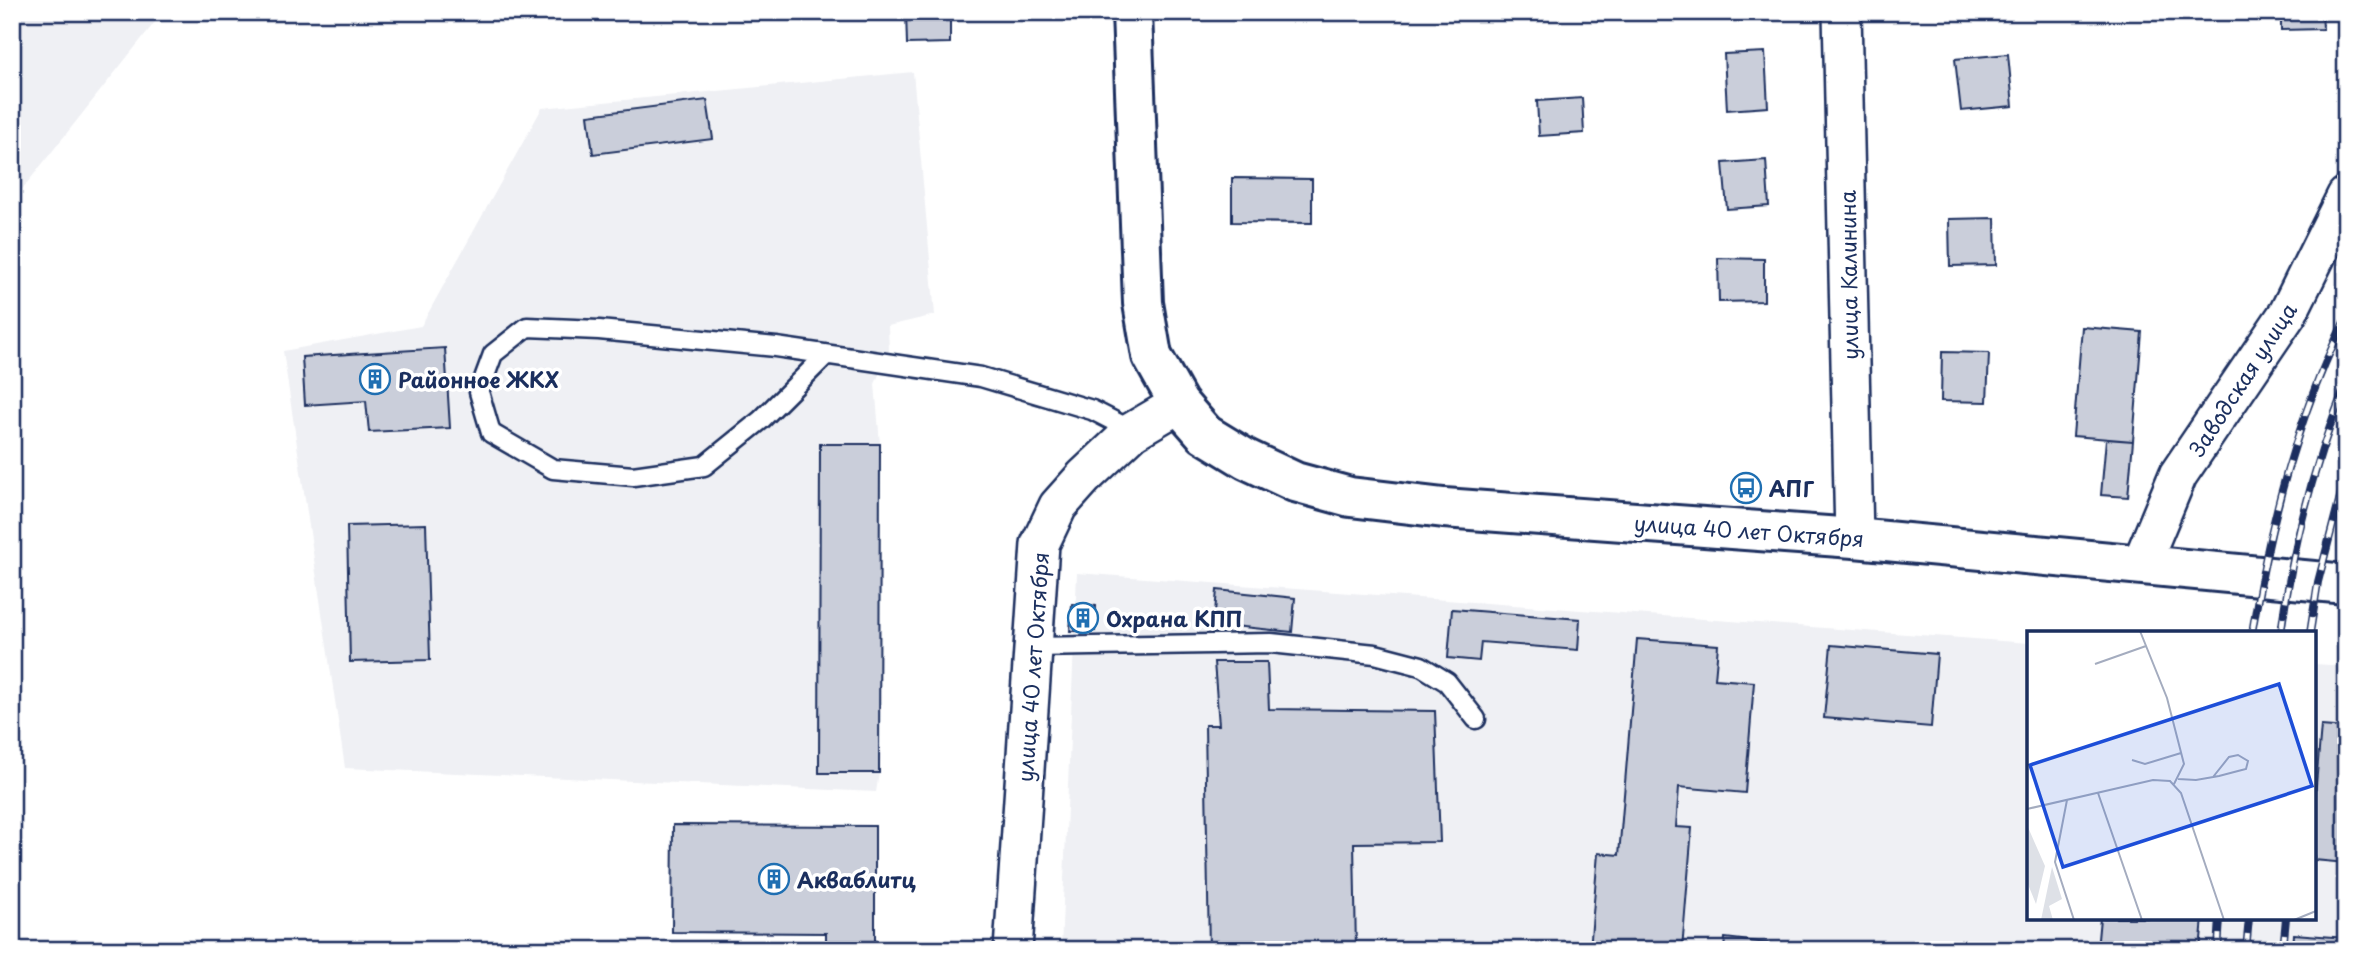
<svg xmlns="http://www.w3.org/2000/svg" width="2358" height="962" font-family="'Playpen Sans',sans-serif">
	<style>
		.built { fill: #eff0f4 }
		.building { fill: #caceda; stroke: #1b2f5e; stroke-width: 2 }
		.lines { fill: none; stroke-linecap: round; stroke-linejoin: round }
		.service-casing { stroke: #1b2f5e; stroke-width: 23 }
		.minor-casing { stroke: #1b2f5e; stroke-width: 42 }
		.tertiary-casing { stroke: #1b2f5e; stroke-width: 44 }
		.service { stroke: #fff; stroke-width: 18 }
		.minor { stroke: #fff; stroke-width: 37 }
		.tertiary { stroke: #fff; stroke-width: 38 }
		.rail-casing { stroke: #1b2f5e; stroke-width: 8 }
		.rail { stroke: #fff; stroke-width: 5; stroke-dasharray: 16; stroke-linecap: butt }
		.labels { text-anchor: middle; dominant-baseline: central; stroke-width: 7; stroke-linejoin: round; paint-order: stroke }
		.street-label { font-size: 21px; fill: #1b2f5e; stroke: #fff }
		.poi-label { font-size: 21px; font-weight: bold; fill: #1b2f5e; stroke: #fff; text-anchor: start }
		.inset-road { fill: none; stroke: #a4acbf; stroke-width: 2 }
		.view { fill: #1d4ed8; fill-opacity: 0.15; stroke: #1d4ed8; stroke-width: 3.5 }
		.inset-edge { fill: none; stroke: #1b2f5e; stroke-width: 3.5 }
	</style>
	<rect width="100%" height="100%" fill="#fff"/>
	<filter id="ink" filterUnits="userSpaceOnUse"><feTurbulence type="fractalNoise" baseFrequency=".0143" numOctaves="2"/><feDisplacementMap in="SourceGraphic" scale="14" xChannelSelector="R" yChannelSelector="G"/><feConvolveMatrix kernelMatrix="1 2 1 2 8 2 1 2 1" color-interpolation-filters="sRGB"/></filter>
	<g filter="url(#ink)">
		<path class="built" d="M12 12H163L12 202Z
			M913 72 935 315 888 326 889 351 875 384 880 444 879 773 876 792 345 768 283 351 421 326 542 108Z
			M1077 573 2029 643V918H2314V664L2346 666V950H1061Z"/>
		<path class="building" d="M906 12H950V43L907 44Z
			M2281 12H2322L2323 29 2281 30Z
			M1765 52 1768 107 1727 110 1724 54Z
			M2008 54 2013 106 1961 111 1955 59Z
			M1582 98 1584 133 1539 136 1537 101Z
			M707 100 713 139 593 154 588 115Z
			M1766 160 1769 206 1727 209 1723 163Z
			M1232 178 1312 179V223L1232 222Z
			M1995 218 1996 265 1950 266 1949 219Z
			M1718 258 1764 259V301L1719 302Z
			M2082 327 2142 332 2133 441 2073 436Z
			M445 348 450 428 369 432 366 401 305 405 302 357Z
			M1942 352 1989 353 1987 402 1941 401Z
			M2106 439 2133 441 2128 497 2101 495Z
			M820 444H880L879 773H819Z
			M426 524 430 660 350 662 347 526Z
			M1217 590 1295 598 1292 632 1214 624Z
			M1072 604 1096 606 1095 631H1070Z
			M1452 609 1580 619 1578 650 1481 642 1479 661 1448 658Z
			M1637 639 1718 645 1715 679 1754 682 1745 793 1679 787 1676 827 1692 828 1682 950H1590L1598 853 1619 855Z
			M1831 645 1937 654 1931 727 1824 718Z
			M1214 662H1267L1269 709 1435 711 1440 842 1354 843 1356 950H1209L1205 725H1219Z
			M2321 726 2346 728V863L2314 860V809Z
			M673 825 875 826V950H826V933L672 932Z
			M2100 918H2203L2200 950H2097Z
			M2294 934 2346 938V950H2293Z
			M1725 938 1827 950H1724Z"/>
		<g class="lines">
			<g class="service-casing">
				<path id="service" d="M826 355 761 420 704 466 633 476 553 469 491 433 479 392 493 354 527 327 599 330 776 347 981 377 1092 410 1133 431
					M1033 647 1271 643 1375 654 1421 666 1447 682 1476 719"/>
			</g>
			<g class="minor-casing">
				<path id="minor" d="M1842 12 1854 538
					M2141 564 2178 475 2288 313 2346 196
					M1013 950 1040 544 1058 506 1084 477 1133 431 1179 404"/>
			</g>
			<g class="tertiary-casing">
				<path id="tertiary" d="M1132 12 1143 303 1152 356 1179 404 1205 434 1246 459 1295 482 1350 497 1444 508 1854 538 2346 584"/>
			</g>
			<use href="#service" class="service"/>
			<use href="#minor" class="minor"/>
			<use href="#tertiary" class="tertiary"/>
			<g class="rail-casing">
				<path id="rail" d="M2252 633C2269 525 2297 416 2346 318
					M2281 633C2292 548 2314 463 2346 384
					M2310 633 2318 582 2346 474
					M2218 950 2220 918
					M2246 950 2249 918
					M2283 950 2286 918"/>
			</g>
			<use href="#rail" class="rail"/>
		</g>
	</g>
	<defs>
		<g id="building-ring" transform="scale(1.575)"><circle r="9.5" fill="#fff" stroke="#1f6fb2" stroke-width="1.5"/><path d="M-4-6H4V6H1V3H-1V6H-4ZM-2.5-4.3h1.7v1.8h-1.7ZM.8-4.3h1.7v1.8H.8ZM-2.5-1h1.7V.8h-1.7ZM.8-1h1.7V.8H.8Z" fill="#1f6fb2"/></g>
		<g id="bus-ring" transform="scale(1.575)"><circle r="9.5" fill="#fff" stroke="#1f6fb2" stroke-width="1.5"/><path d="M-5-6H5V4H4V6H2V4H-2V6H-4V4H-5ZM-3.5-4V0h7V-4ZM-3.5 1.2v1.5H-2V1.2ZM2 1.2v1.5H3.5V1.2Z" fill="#1f6fb2"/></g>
	</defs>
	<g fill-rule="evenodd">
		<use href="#building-ring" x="375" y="379"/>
		<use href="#bus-ring" x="1746" y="488"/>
		<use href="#building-ring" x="1083" y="618"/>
		<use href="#building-ring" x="774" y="879"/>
	</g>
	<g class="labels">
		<g class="street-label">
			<text transform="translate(1848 275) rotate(-91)">улица Калинина</text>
			<text transform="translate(2242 379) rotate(-57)">Заводская улица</text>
			<text transform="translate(1749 530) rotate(4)">улица 40 лет Октября</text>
			<text transform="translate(1032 667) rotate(-86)">улица 40 лет Октября</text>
		</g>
		<g class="poi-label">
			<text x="398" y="379">Районное ЖКХ</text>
			<text x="1769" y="488">АПГ</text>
			<text x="1106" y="618">Охрана КПП</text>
			<text x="797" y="879">Акваблитц</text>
		</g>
	</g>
	<g transform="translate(2027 631)">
		<rect width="289" height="289" fill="#fff"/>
		<path d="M0 194 18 235 9 273 0 251ZM25 236 35 268 22 275 26 289H14Z" fill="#dee1e7"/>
		<path class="inset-road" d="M113 0 140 67 157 133 147 153M68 33 119 15M105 129 118 133 154 122M151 148 169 149 192 145 211 140 219 138 221 130 211 124 202 126 186 146M71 162 115 289M40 169 28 231 47 289M0 178 126 149 143 150 154 162 197 289M267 289 289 280"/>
		<path class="view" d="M252 53 285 155 36 236 3 134Z"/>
		<rect width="289" height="289" class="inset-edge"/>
	</g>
	<rect width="2358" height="962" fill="none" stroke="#fff" stroke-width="42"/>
	<rect x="21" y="21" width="2316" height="920" fill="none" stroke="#1b2f5e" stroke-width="2.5" filter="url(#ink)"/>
</svg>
